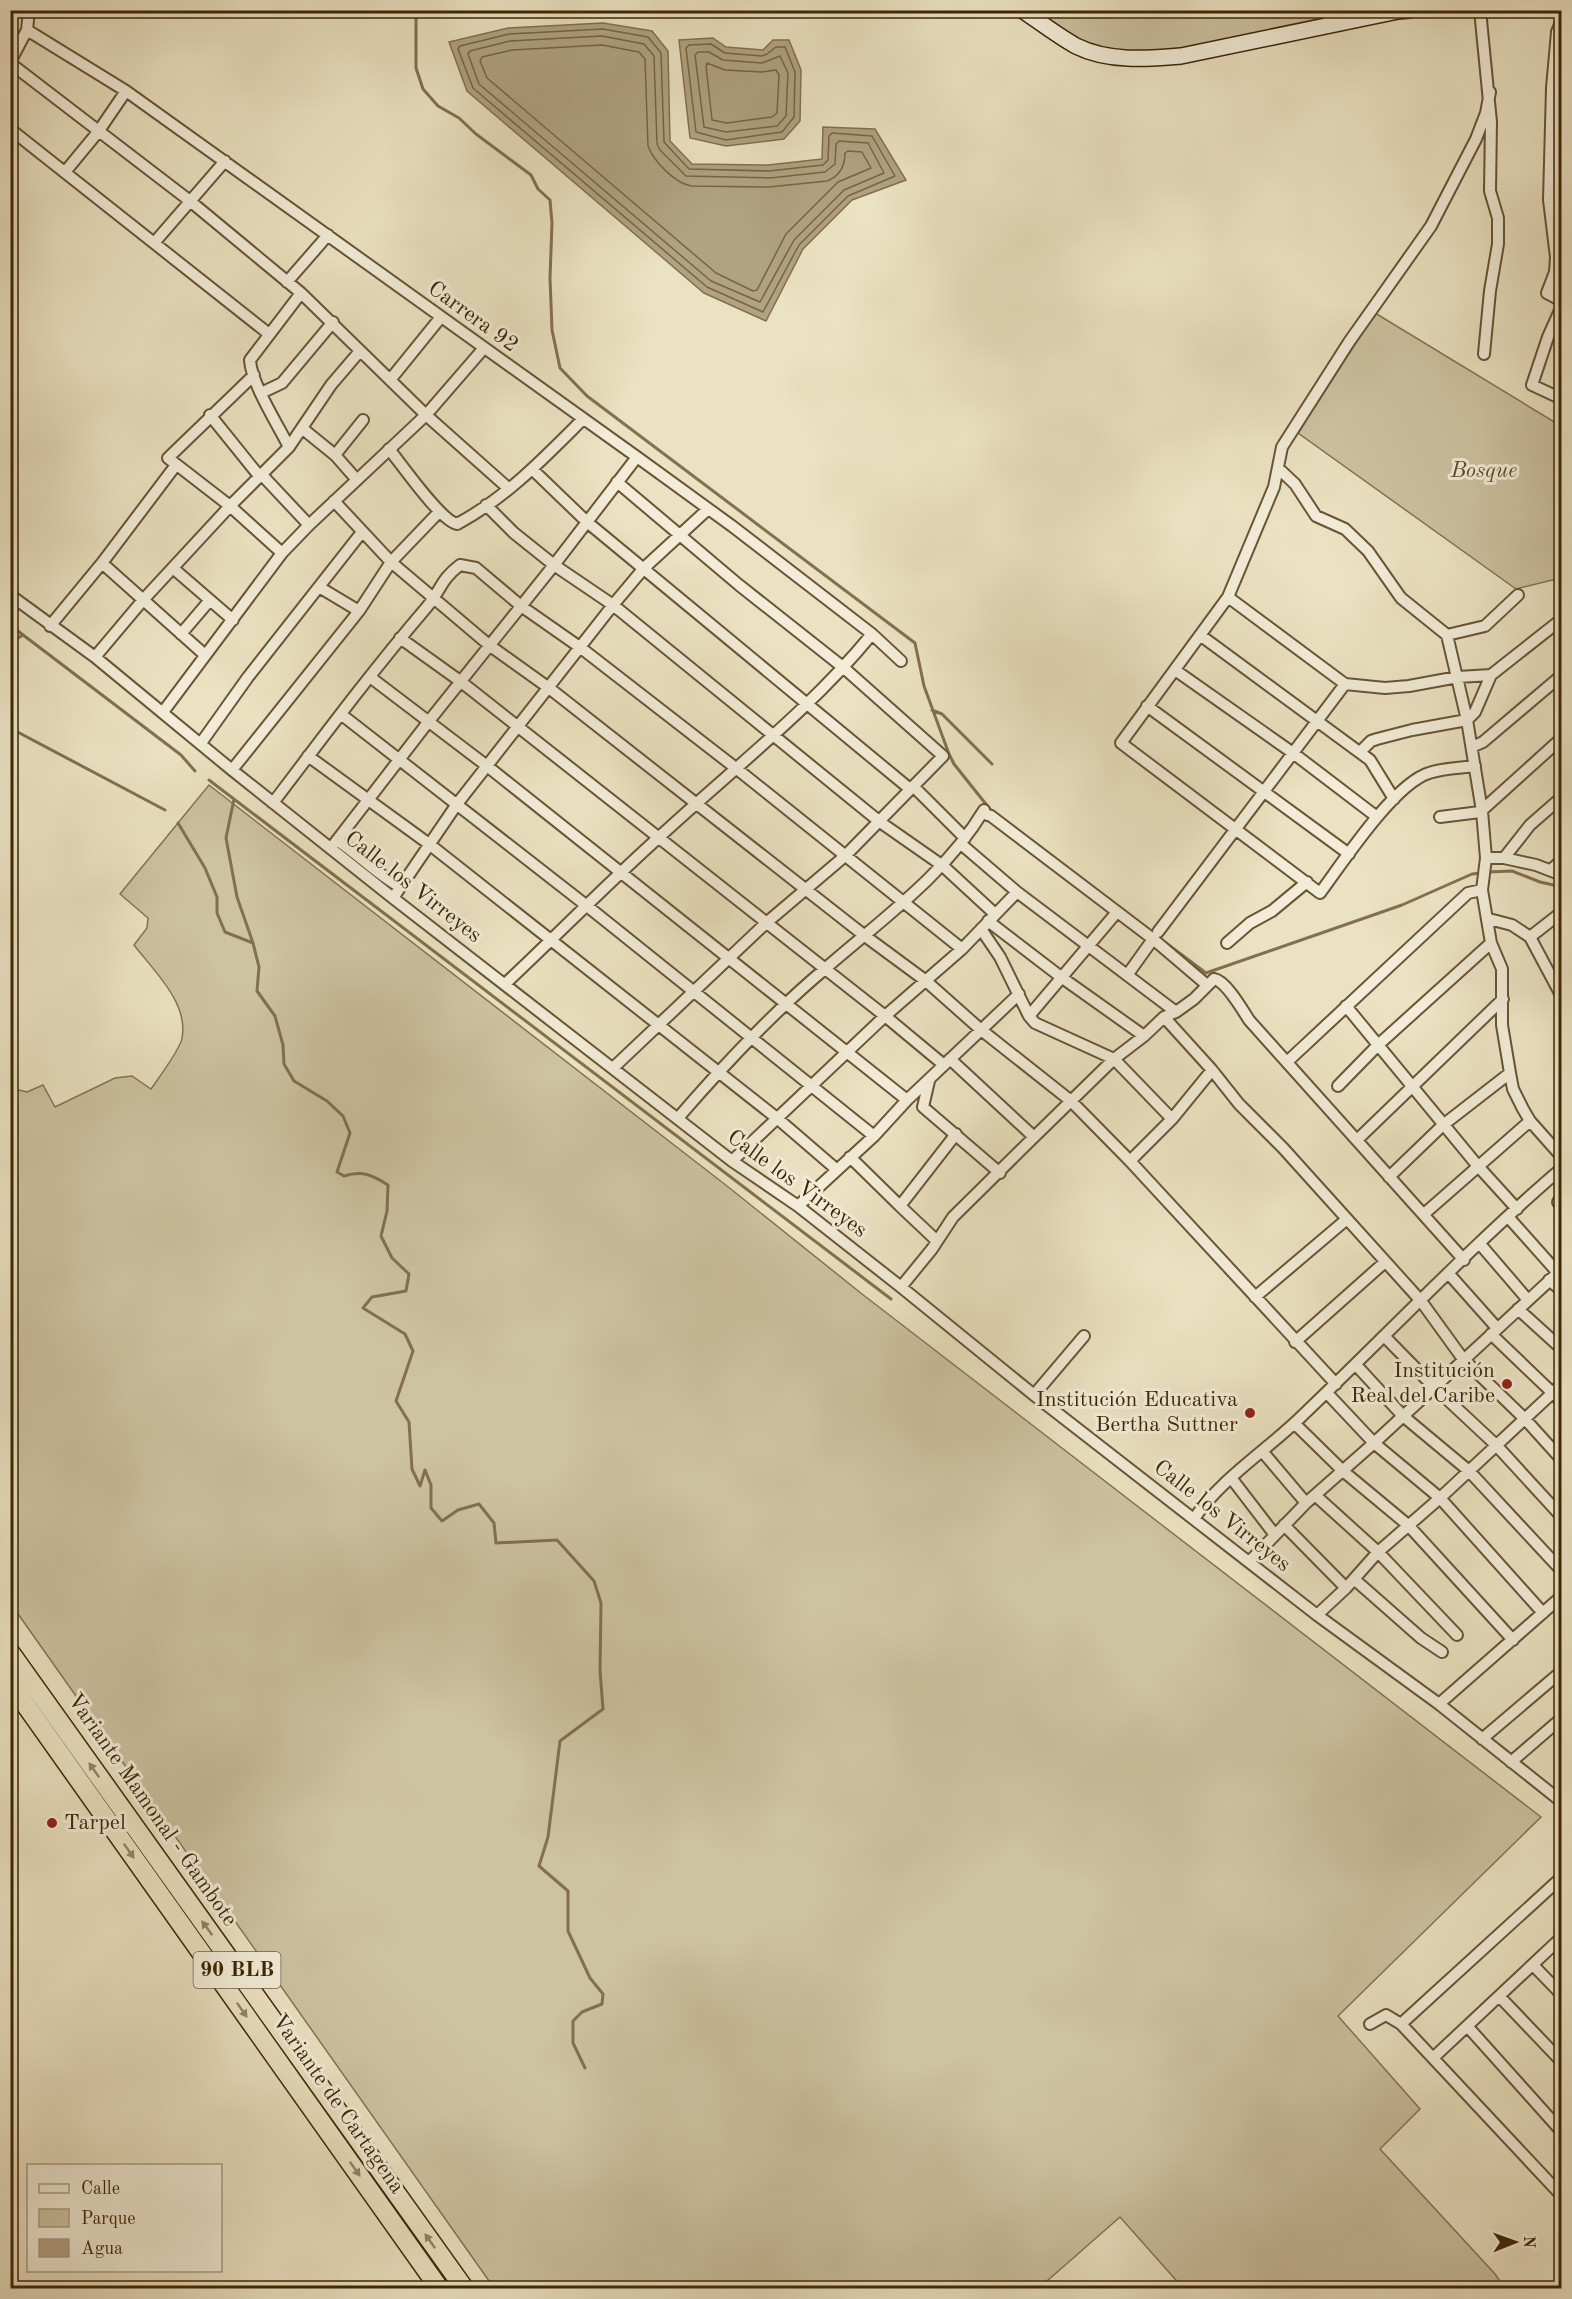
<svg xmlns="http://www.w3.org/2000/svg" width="1572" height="2299" font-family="'Old Standard TT',serif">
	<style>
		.green { fill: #cdc2a2; stroke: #847452; stroke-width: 1.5 }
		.water { fill: #b0a282; stroke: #82704f; stroke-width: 1.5 }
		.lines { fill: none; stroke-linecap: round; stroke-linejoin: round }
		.shore { stroke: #766442; stroke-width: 1.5 }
		.stream { stroke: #82704f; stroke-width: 3 }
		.street-casing { stroke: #685533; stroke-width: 14 }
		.secondary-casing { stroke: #3c2603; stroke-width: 18 }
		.highway-casing { stroke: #3c2603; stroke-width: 21 }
		.street { stroke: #f2ecd8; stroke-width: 10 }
		.secondary { stroke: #f2ecd8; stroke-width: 15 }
		.highway { stroke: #ebe2c3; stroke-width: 18 }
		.oneway { fill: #948463 }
		.poi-dot { fill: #8f2418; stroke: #f2ecd8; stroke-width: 2 }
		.labels { text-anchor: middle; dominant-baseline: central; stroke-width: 6; stroke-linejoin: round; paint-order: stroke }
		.shield { fill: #f2ecd8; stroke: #736143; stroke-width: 1.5 }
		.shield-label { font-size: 21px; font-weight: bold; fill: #3c2603 }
		.street-label { font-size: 22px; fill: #3c2603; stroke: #f2ecd8 }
		.park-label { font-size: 22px; font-style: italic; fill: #604d2b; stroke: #f2ecd8 }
		.poi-label { font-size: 22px; fill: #3c2603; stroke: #f2ecd8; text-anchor: end }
	</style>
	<rect width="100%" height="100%" fill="#ebe2c3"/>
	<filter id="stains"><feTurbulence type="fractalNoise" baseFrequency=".00333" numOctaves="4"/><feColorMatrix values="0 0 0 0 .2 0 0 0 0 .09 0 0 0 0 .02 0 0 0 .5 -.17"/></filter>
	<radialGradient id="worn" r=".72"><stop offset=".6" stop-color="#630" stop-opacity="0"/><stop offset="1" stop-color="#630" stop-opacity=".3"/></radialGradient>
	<path class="green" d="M1027 11H1433L1330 23 1147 56 1077 43Z
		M1375 313 1561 426V578L1516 589 1298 433Z
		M209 785 727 1186 862 1294 1541 1817 1338 2016 1420 2109 1380 2149 1495 2274 1505 2288H1183L1120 2217 1039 2288H494L11 1604V1088L27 1092 43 1085 55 1107 115 1078 132 1076 151 1089C158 1079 181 1048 182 1038 189 1003 153 970 134 945L147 928 148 918 120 894Z"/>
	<path class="water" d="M603 23 652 31 668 51 670 141 692 164 768 165 822 159 823 127 875 129 906 180 852 200 803 249 766 321 704 293 467 91 449 42 508 28Z
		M713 38 726 47 763 50 773 40H789L801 70 800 121 784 139 726 146 690 138 679 40Z"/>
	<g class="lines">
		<path class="shore" d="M603 29 648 37 661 53 664 142 689 169 769 171 823 165 828 160 829 136 832 133 872 136 895 176 848 196 799 245 763 312 707 287 473 88 458 49 460 46 509 34Z
			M602 36 644 44 654 56 657 144 660 150 686 176 770 178 825 172 835 164 836 144 839 141 868 143 884 173 844 190 794 240 760 302 711 281 479 84 468 54 470 51 510 41Z
			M711 44 725 53 762 56 767 54 776 47H785L795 72 794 117 782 132 726 140 696 132 686 48 689 45Z
			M602 45 639 52 645 59 648 146C654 162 675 183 691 186L769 187 827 181C840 176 845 167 845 153L848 151 862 152 871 168 838 182 786 234 757 290 753 291 716 273 487 78 480 61 482 57 512 50Z
			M698 52H709L723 60 762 63 780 56 788 73 786 116 777 126 726 132 704 127 695 55Z
			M707 63 725 70 762 72 776 70 779 75 777 113 772 117 727 123 712 120 706 66Z"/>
		<path class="stream" d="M416 10V68L423 89 438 106 459 118 476 134 531 175 538 189 550 200 552 223 550 278 552 330 560 368 587 396 915 643 924 686 949 754 954 764 993 813
			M10 625 181 755 195 771
			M10 643 23 635
			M932 710 942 714 992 764
			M10 728 165 810
			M209 780 891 1299
			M234 799 226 838 237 897 253 943
			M178 823 205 868 217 897V913L225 932 253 943 259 967 257 991 275 1016 283 1045 284 1064 294 1081 327 1101 343 1116 350 1133 337 1172 344 1176C362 1170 372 1175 388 1185L387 1211 381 1236 392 1258 409 1274 406 1291 372 1297 363 1308 405 1334 413 1351 396 1401 409 1422 412 1469 420 1486 425 1470 431 1485V1508L442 1521 458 1510 479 1504 494 1523 496 1543 557 1540 594 1581 601 1603 600 1671 603 1709 560 1741 548 1837 539 1866 568 1891V1931L590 1978 603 1994 602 2004 582 2012 573 2021V2043L585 2068
			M1488 872 1512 871 1540 882 1562 887
			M1166 943 1206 973 1402 905 1472 874 1482 873"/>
		<g class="street-casing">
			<path id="street" d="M1329 10V26
				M1480 10 1491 122 1490 191 1498 218V244L1490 291 1484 354
				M1562 20 1557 32 1552 88 1549 200 1556 257 1555 272 1547 293 1562 301
				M27 30 126 91 637 457 732 526 872 634 901 661
				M10 62 27 30 29 10
				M10 63 190 201 301 293 426 415 508 488
				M10 129 269 334
				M65 172 98 132 126 91
				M154 243 225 161
				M287 282 328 235
				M1562 306 1548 337 1532 385 1562 399
				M254 375 168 458 230 506 282 553
				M390 380 441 317
				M261 393 282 383 333 322
				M210 415 260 477
				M303 429 335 455 357 480
				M289 447C278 425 251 383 250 360L301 293
				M389 449C402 465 440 520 457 524 506 498 544 458 582 420
				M335 455 363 420
				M1278 468 1295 484 1316 516 1345 529 1368 551 1401 598 1447 635 1467 720 1482 811 1486 858 1482 890 1491 943 1502 969V1025L1510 1073 1513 1089 1523 1109 1530 1121 1562 1157
				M533 470 587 522 910 789
				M262 475 309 525
				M334 501 391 562 489 645 549 688 865 936 926 981 980 1029 1071 1101 1130 1161 1336 1384
				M486 505 514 533 554 565 613 605 880 822 943 866 995 914
				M102 563 205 655
				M174 569 233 620
				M319 587 359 611
				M10 595 95 657 232 770 393 898 732 1161 798 1206 901 1287 1034 1395 1317 1615 1439 1704 1562 1802
				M1228 597 1345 684 1385 688 1409 686 1458 677 1491 675
				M50 626 102 563 176 465
				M181 634 210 600
				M1200 635 1370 760 1394 799
				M1447 635 1485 626 1518 595
				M400 638 460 681 885 1016 944 1065
				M95 657 143 600 230 506 289 447 331 385 360 351
				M1175 670 1293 753 1377 817
				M370 677 487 766 907 1100
				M1147 706 1349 854
				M163 712 282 553 309 525 426 415 484 348
				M342 715 587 906 874 1136
				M201 743 248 677 362 532
				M1472 747 1483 742 1562 675
				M1360 752 1371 741 1377 739 1412 730 1467 720 1475 712 1491 675 1562 619
				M308 756 429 844 778 1119 836 1169
				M1475 766C1460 768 1443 768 1429 773 1394 784 1343 862 1320 893L1121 743 1228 597 1274 487 1282 447 1349 342 1431 226 1476 139 1486 113 1490 92
				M232 770 359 611 391 562 439 512
				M914 787 965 838
				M273 803C323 737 373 670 426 608 441 591 440 580 460 565L476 568 521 606 581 648 737 769 962 949
				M982 813 991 816 1153 939 1207 985
				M1440 817 1480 812 1562 738
				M337 840C359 855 377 874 400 887
				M961 844 1017 892 1176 1012
				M331 848 429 721 554 565 637 457
				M1486 858H1504L1530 825 1562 797
				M1504 858 1536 865 1562 875
				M1551 870 1562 860
				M393 898 457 804 613 605 644 568 707 510
				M1489 919 1512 925 1530 937 1562 997
				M988 921 1061 977 1144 1036
				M981 929 1000 957 1029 1016 1035 1023 1114 1059 1172 1119
				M1158 932 1345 684
				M1530 937 1562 912
				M1227 943 1250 923 1272 911 1307 882
				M1128 974 1153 939
				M505 984C556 936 605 886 657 839 730 771 809 711 872 634
				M1346 1006 1477 1165 1517 1209
				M1029 1016 1117 912
				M1164 1017 1212 1070 1239 1104 1283 1148 1421 1301 1463 1359 1525 1419 1562 1460
				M950 1059 1034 1137
				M1288 1061 1468 893 1482 890
				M613 1068 765 924 845 856 943 756 844 668 739 585 617 482
				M929 1081 923 1107 1000 1173
				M1338 1086 1378 1045 1491 943
				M678 1118C723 1066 772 1013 826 968 882 919 945 875 984 810
				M1357 1140 1503 999
				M850 1157 900 1206
				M732 1161 885 1016 962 949 1017 892
				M1130 1161 1172 1119 1212 1070
				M1389 1177 1443 1125 1510 1073
				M1558 1202 1562 1206
				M798 1206 874 1136 907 1100 1019 994
				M1424 1214 1530 1121
				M1509 1218 1558 1273
				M937 1241 900 1206 956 1134
				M1480 1244 1528 1300
				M1449 1274 1497 1328
				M1549 1280 1562 1291
				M901 1287 932 1249 953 1217 1034 1137 1114 1059 1144 1036 1164 1017 1176 1012 1194 999 1214 979C1226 981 1242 1009 1249 1020L1464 1260
				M1255 1297 1347 1219
				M1518 1309 1562 1349
				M1491 1334 1562 1402
				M1385 1337 1434 1387 1496 1445 1562 1517
				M1295 1342 1385 1262
				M1356 1365 1403 1416 1469 1471 1562 1571
				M1327 1393 1374 1443 1440 1498 1543 1613
				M1034 1395 1084 1336
				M1295 1424 1343 1471 1408 1525 1513 1640
				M1262 1451 1306 1503
				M1232 1479 1275 1535
				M1315 1495 1378 1552 1457 1635
				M1194 1519C1219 1480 1270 1448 1303 1415 1389 1333 1471 1246 1562 1168
				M1284 1525 1346 1588
				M1250 1561 1306 1503 1374 1443 1562 1269
				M1354 1579 1421 1638 1442 1652
				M1317 1615 1346 1588 1378 1552 1440 1498 1562 1384
				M1439 1704 1562 1596
				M1482 1739 1562 1671
				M1511 1762 1562 1718
				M1533 1965 1562 1995
				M1500 1997 1562 2062
				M1370 2024 1386 2015 1401 2024 1562 2196
				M1401 2024 1562 1877
				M1468 2027 1562 2132
				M1433 2058 1562 1937"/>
		</g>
		<g class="secondary-casing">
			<path id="secondary" d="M1022 10C1040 22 1058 36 1076 46 1108 62 1147 59 1181 56L1398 11 1410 10"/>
		</g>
		<g class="highway-casing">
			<path id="highway" d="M10 1652 464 2288
				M10 1683 439 2288"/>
		</g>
		<use href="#street" class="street"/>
		<use href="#secondary" class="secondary"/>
		<use href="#highway" class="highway"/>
	</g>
	<defs><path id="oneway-solid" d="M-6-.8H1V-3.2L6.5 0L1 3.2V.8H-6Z" transform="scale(1.5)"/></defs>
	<g class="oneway">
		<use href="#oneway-solid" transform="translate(94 1770) rotate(-125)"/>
		<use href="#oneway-solid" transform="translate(129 1851) rotate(55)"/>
		<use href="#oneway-solid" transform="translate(207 1928) rotate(-126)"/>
		<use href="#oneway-solid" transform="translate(242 2010) rotate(55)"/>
		<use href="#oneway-solid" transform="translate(355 2169) rotate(55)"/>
		<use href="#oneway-solid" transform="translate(430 2241) rotate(-125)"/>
	</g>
	<g class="poi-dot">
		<circle cx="1507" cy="1384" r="6"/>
		<circle cx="1250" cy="1413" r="6"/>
		<circle cx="52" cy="1823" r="6"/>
	</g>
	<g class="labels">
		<rect class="shield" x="193.5" y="1952" width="87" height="36" rx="4.5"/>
		<g class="shield-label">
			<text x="237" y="1970">90 BLB</text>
		</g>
		<g class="street-label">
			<text transform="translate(473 317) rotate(36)">Carrera 92</text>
			<text transform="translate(413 887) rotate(38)">Calle los Virreyes</text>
			<text transform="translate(797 1184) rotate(36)">Calle los Virreyes</text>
			<text transform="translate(1222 1516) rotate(38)">Calle los Virreyes</text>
			<text transform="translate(152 1810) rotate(55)">Variante Mamonal - Gambote</text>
			<text transform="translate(338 2104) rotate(55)">Variante de Cartagena</text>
		</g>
		<g class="park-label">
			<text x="1484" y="471">Bosque</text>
		</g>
		<g class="poi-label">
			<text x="1495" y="1371">Institución<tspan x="1495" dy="25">Real del Caribe</tspan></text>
			<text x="1238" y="1400">Institución Educativa<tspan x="1238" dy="25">Bertha Suttner</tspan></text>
			<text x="64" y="1823" text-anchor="start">Tarpel</text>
		</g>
	</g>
	<rect width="1572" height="2299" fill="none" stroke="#ebe2c3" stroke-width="36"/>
	<rect x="12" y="12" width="1548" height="2275" fill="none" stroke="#3c2603" stroke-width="3"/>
	<rect x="18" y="18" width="1536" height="2263" fill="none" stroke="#3c2603" stroke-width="1.5"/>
	<rect x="27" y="2164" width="195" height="108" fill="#f2ecd8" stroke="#a99d83" stroke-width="1.5"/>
	<rect x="39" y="2184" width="30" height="9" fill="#f2ecd8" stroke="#a99d83" stroke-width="1.5"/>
	<text x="81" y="2194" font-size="18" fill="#3c2603">Calle</text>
	<rect x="39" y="2209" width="30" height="18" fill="#cdc2a2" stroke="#a99d83" stroke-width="1.5"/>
	<text x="81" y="2224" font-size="18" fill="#3c2603">Parque</text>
	<rect x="39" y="2239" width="30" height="18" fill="#b0a282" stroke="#a99d83" stroke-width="1.5"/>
	<text x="81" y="2254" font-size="18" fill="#3c2603">Agua</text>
	<g transform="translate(1515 2242) rotate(89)" stroke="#f2ecd8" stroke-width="4.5" paint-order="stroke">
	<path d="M0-4.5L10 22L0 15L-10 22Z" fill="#3c2603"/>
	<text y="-9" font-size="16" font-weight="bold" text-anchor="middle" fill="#3c2603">N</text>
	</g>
	<rect width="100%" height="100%" filter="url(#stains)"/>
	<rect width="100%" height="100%" fill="url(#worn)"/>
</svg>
